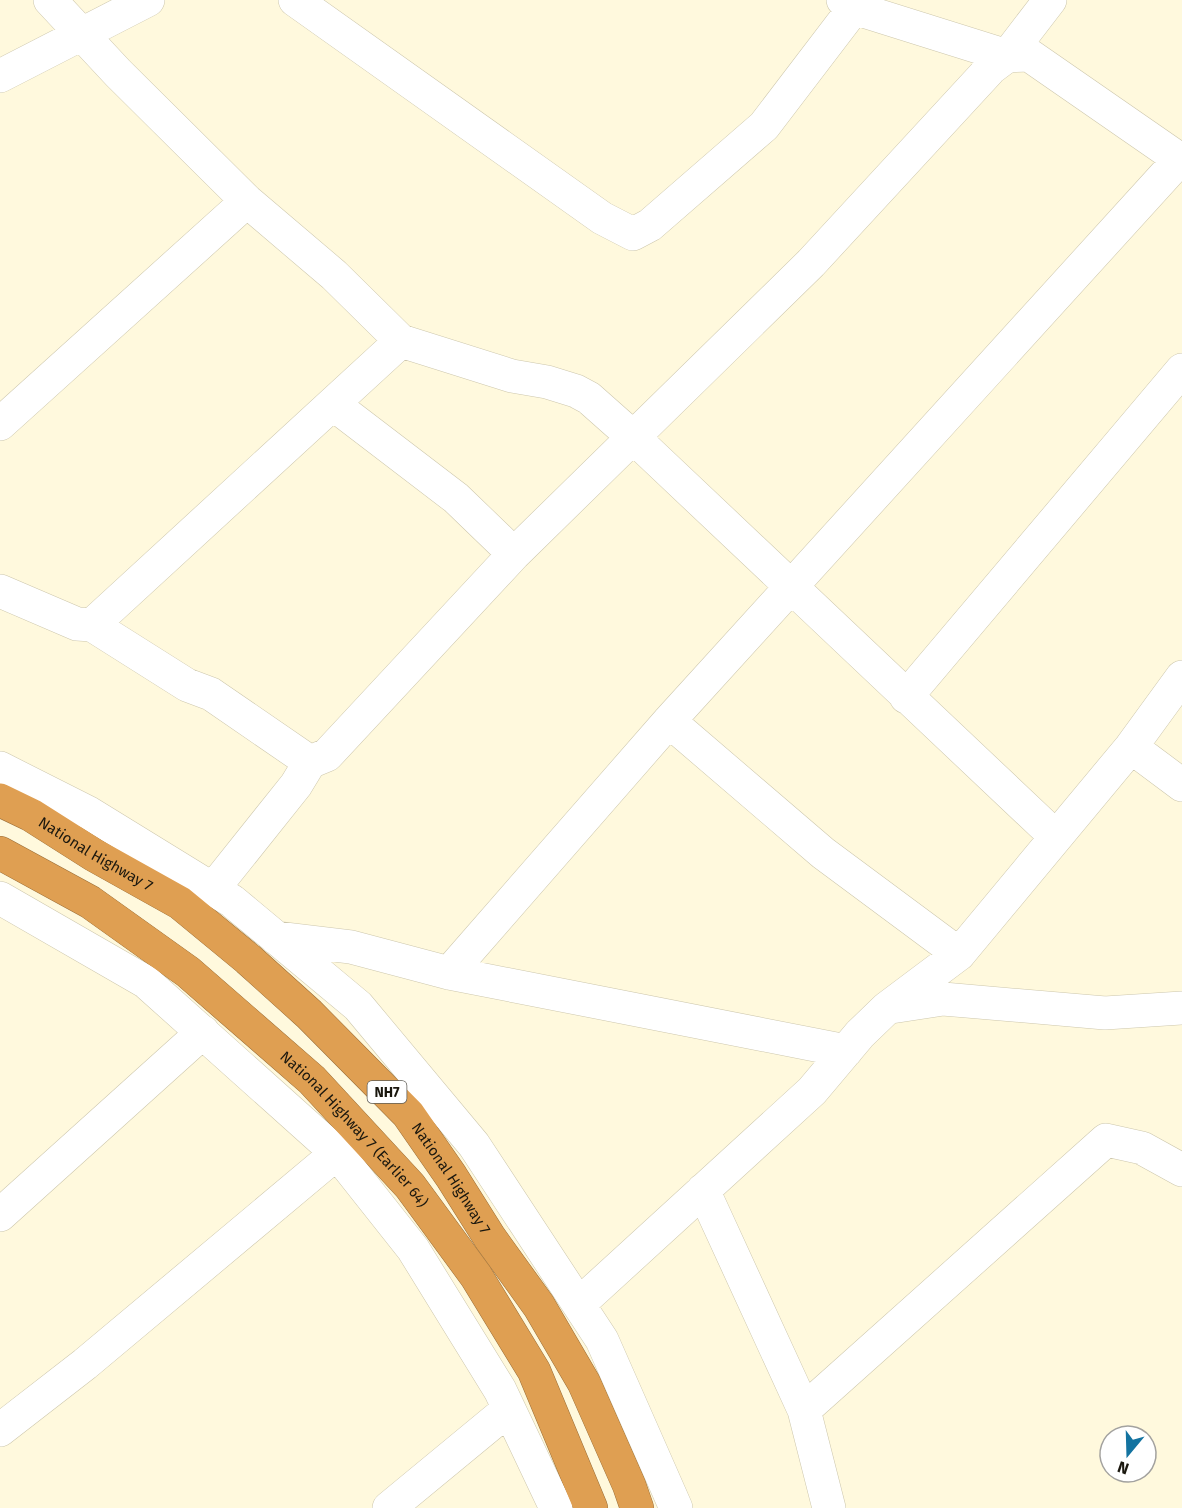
<svg xmlns="http://www.w3.org/2000/svg" width="1182" height="1508" font-family="'Fira Sans',sans-serif">
	<style>
		.lines { fill: none; stroke-linecap: round; stroke-linejoin: round }
		.minor-casing { stroke: #cdc7ad; stroke-width: 34 }
		.highway-casing { stroke: #9a6f3a; stroke-width: 34 }
		.minor { stroke: #fff; stroke-width: 33 }
		.highway { stroke: #df9f52; stroke-width: 33 }
		.labels { text-anchor: middle; dominant-baseline: central; stroke-width: 6; stroke-linejoin: round; paint-order: stroke }
		.shield { fill: #fff; stroke: #5f5d56; stroke-width: 1.5 }
		.shield-label { font-size: 14px; font-weight: bold; fill: #1a170e }
		.street-label { font-size: 15px; fill: #1a170e; stroke: #fff }
	</style>
	<rect width="100%" height="100%" fill="#fff9dd"/>
	<g class="lines">
		<g class="minor-casing">
			<path id="minor" d="M50 0 118 73 247 201 334 275 401 341 512 376 547 382 576 391 589 398 633 437 1055 836
				M295 0 602 218 633 234 650 225 764 126 854 8 858 0
				M843 0 854 8 1007 56 1029 55 1182 161
				M0 76 148 0
				M333 404 456 498 514 554
				M0 424 247 201
				M0 591 77 624 92 625 187 685 211 694 310 762 327 755 514 554 811 263 991 68 1007 56 1050 0
				M92 625 401 341
				M906 697 1182 370
				M669 721 823 853 959 954
				M1131 747 1182 785
				M0 768 89 813 232 901 358 1006 474 1145 602 1340 676 1508
				M213 889 296 785 310 762
				M0 898 146 982 337 1153 413 1249 500 1390 556 1508
				M276 938 351 947 449 973 846 1051
				M449 973 669 721 1179 160
				M891 1007 943 999 1105 1013 1182 1008
				M703 1190 804 1410 829 1508
				M0 1215 203 1032
				M579 1304 812 1091 860 1034 887 1008 959 954 1131 747 1182 677
				M804 1410 1106 1140 1142 1148 1182 1170
				M0 1430 85 1364 337 1153
				M389 1508 509 1409"/>
		</g>
		<g class="highway-casing">
			<g id="highway">
				<path id="s1" d="M0 800 31 815 94 855 180 903 248 959 309 1014 408 1114 451 1176 490 1238 539 1306 584 1383 629 1485 637 1508"/>
				<path id="s2" d="M0 853 90 902 188 972 312 1080 410 1186 476 1276 534 1371 591 1508"/>
			</g>
		</g>
		<use href="#minor" class="minor"/>
		<use href="#highway" class="highway"/>
	</g>
	<g class="labels">
		<rect class="shield" x="367.5" y="1081" width="39" height="22" rx="4.5"/>
		<g class="shield-label">
			<text x="387" y="1092">NH7</text>
		</g>
		<g class="street-label">
			<text stroke="none"><textPath href="#s1" startOffset="110">National Highway 7</textPath></text>
			<text stroke="none"><textPath href="#s2" startOffset="452">National Highway 7 (Earlier 64)</textPath></text>
			<text stroke="none"><textPath href="#s1" startOffset="596">National Highway 7</textPath></text>
		</g>
	</g>
	<g transform="translate(1128 1454) rotate(199)"><circle r="28" fill="#ffffff" stroke="#a3a29f" stroke-width="1.5"/>
	<path d="M0-4.5L10 22L0 15L-10 22Z" fill="#1373a0"/>
	<text y="-9" font-size="16" font-weight="bold" text-anchor="middle" fill="#1a170e">N</text>
	</g>
</svg>
